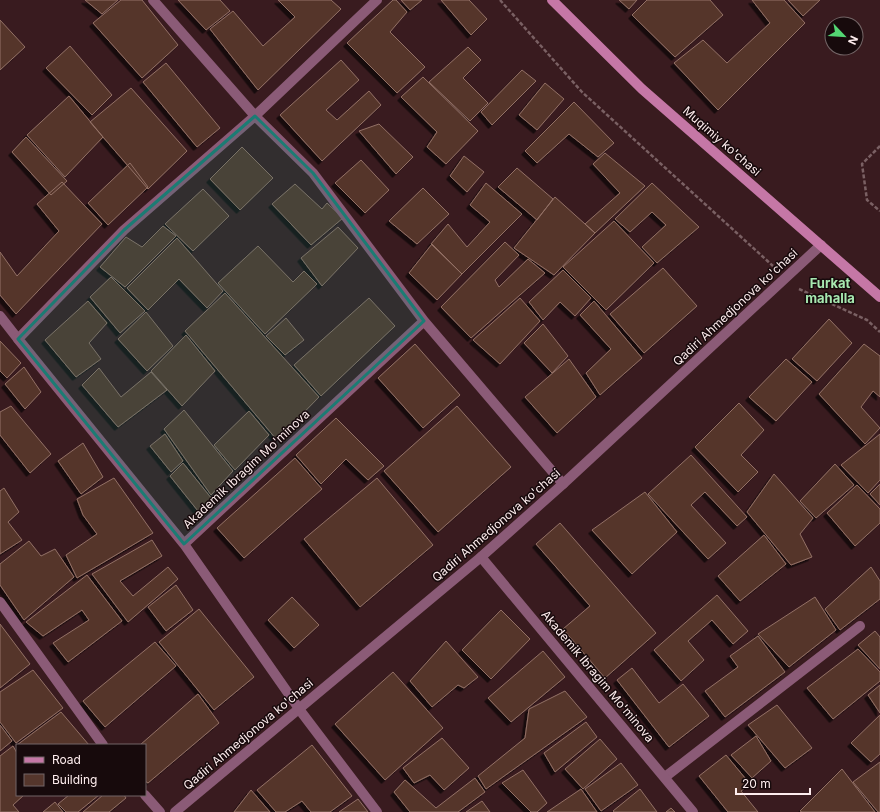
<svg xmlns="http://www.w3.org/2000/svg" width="880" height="812" font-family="Inter,sans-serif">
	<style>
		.building { fill: #55362c; stroke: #937065; filter: url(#shadow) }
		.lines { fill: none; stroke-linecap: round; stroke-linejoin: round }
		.path { stroke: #7a6063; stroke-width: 2.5; stroke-dasharray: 4 2; stroke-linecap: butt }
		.service { stroke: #8b5b77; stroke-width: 10 }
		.minor { stroke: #8b5b77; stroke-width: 10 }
		.tertiary { stroke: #8b5b77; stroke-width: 10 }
		.secondary { stroke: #c577a6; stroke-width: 10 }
		.marked { fill: #1b7c74; fill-opacity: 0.2; stroke: #1b7c74; stroke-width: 3; stroke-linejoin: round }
		.labels { text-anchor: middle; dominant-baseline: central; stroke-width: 3; stroke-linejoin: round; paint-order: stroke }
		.street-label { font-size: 12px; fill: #feedee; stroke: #170a0c }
		.neighbourhood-label { font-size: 13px; font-weight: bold; fill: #a7e8b0; stroke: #170a0c }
	</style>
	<defs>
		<filter id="shadow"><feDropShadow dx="-3.5" dy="3.5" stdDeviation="0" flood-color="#0009"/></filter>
	</defs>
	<rect width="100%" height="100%" fill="#391b1f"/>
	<path class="building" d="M85 0H118L102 14Z
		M121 0H142L178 45 142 78 93 23Z
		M178 0H220L230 11 206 30Z
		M278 0H331L341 9 258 90 210 29 233 11 263 46 295 17Z
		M393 0H396L407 12 390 32 425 67 397 93 347 43Z
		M401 0H422L410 10Z
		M441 0H469L487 19 471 35Z
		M619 0H637L629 9Z
		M647 0H710L723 15 675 57 632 15Z
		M752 0H784L805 23 718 110 674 63 703 40 727 63 770 23Z
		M788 0H820L803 16Z
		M0 20 25 47 0 70Z
		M70 46 112 95 92 115 46 68Z
		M468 47 481 60 463 78 488 103 470 121 429 82Z
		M341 60 359 80 326 110 337 120 369 91 381 105 322 161 280 115Z
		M166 63 220 128 197 147 143 82Z
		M522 70 536 81 492 125 481 112Z
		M423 77 478 131 446 164 427 147 437 132 401 97Z
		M545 83 564 99 537 130 519 115Z
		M131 88 187 151 148 189 90 122Z
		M69 96 103 137 65 177 27 135Z
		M574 102 614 143 598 157 569 134 537 163 525 151Z
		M379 124 413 157 396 174 359 131Z
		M26 137 67 181 51 195 12 152Z
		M242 147 273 178 240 210 210 179Z
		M605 153 645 186 595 233 585 224 620 193 593 164Z
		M464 156 484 172 467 192 450 176Z
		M361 160 389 190 365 213 335 183Z
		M130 163 148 187 108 225 88 203Z
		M517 168 553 199 537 220 498 187Z
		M62 182 102 224 16 314 0 295V252L17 276 59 231 37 204Z
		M486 183 522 214 462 274 431 244 448 224 467 247 490 222 470 205Z
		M652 183 699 227 657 263 642 247 666 225 652 212 630 232 615 219Z
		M295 184 322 209 327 203 343 218 311 245 272 204Z
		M423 188 449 214 417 244 389 221Z
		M203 189 229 216 193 251 165 224Z
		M555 197 595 233 554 275 514 248Z
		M614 221 654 263 606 310 563 267Z
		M163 226 176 236 125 287 100 267 126 237 142 247Z
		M338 227 358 248 322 286 301 258Z
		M177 238 223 291 207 308 179 279 148 310 127 288Z
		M505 242 519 255 495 280 499 287 528 259 545 273 471 338 441 307Z
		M432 244 462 274 437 300 409 273Z
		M258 246 293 282 304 271 317 284 265 334 218 283Z
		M663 268 697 306 644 353 610 314Z
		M563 270 591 298 575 316 560 302 543 320 529 302Z
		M111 277 145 311 120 333 90 297Z
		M225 293 319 397 277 440 185 331Z
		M369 298 395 326 321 396 294 365Z
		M520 298 540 321 500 364 473 340Z
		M88 301 107 323 89 343 101 359 76 377 45 340Z
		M594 301 642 358 600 395 586 373 611 349 580 315Z
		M146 312 173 346 147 371 118 339Z
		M286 318 304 340 285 355 266 336Z
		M829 319 852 343 817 381 792 359Z
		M543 324 568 356 552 373 524 343Z
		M186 335 215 371 182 406 151 371Z
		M0 341 21 363 7 378 0 371Z
		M415 344 460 395 423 428 378 378Z
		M864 344 880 356V397L873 391 861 407 880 428 865 444 819 394Z
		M569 359 596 397 557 433 525 397Z
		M786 359 812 382 776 421 749 397Z
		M24 367 41 392 25 409 5 384Z
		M99 368 121 397 151 372 167 390 118 427 82 385Z
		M739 403 764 430 741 455 758 472 738 492 695 447Z
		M11 406 51 454 30 473 0 435V412Z
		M457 406 511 467 438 532 384 471Z
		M184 410 233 471 211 495 164 429Z
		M249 411 269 435 235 470 214 445Z
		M336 418 384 466 368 480 346 459 321 484 296 455Z
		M165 434 183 461 171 472 150 446Z
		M880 434V480L868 493 841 465Z
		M83 443 103 477 81 494 58 461Z
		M691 455 747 517 737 526 705 492 691 505 726 543 708 559 648 494Z
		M295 458 322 489 244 558 217 528Z
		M183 463 212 499 198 511 170 476Z
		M835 464 854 485 816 518 800 501Z
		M774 474 813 518 800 534 812 557 791 565 747 512Z
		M114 478 153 533 77 578 66 555 97 534 83 515 77 499Z
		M377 478 433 545 360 607 304 539Z
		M880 484V505L870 494Z
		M857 485 880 509V523L855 546 827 513Z
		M4 488 19 512 8 522 22 540 0 554V491Z
		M645 492 677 532 632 574 592 530Z
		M560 523 656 633 605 678 563 629 590 606 536 544Z
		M764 535 786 564 740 601 718 576Z
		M152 540 162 556 120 581 133 596 168 567 178 579 128 622 92 574Z
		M29 541 41 556 55 549 74 577 24 620 0 585V564Z
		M871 567 880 581V599L840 630 825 609Z
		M87 575 122 621 68 662 53 643 89 620 82 610 43 636 26 622Z
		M176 585 193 610 166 631 148 607Z
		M717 595 748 631 733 644 712 620 688 641 704 660 681 681 654 650Z
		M292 597 319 625 294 648 268 620Z
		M815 597 836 630 789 667 758 634Z
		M199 609 254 677 214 710 159 642Z
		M501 610 530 639 491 679 462 650Z
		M0 624 30 664 0 688Z
		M875 631 880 637V669L858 645Z
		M758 636 785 672 725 717 705 691 738 667 730 656Z
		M446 641 478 677 464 688 458 685 432 707 410 681Z
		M155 642 176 666 105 727 83 701Z
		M858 649 880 672V681L833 719 807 688Z
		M543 651 565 677 511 722 488 698Z
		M632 668 659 703 683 684 709 716 669 747 617 680Z
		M33 670 63 708 16 743 0 722V692Z
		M393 672 443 728 385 780 335 724Z
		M880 685V713L868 695Z
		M565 691 587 717 486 789 478 776 525 738 529 709Z
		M198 694 219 723 148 783 145 781V745H140Z
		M777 705 812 748 785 768 748 725Z
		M61 712 89 745H17Z
		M880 715V754L871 762 851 743Z
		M586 722 597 737 555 772 544 753Z
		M0 725 12 741 0 751Z
		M756 736 771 761 752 778 731 755Z
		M442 738 469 768 444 790 430 775 414 783 403 768Z
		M600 739 617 759 583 789 565 769Z
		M312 745 352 796 330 812H311L302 801 285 812H276L257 790Z
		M13 746 17 753V795H24L13 805 19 812H0V756Z
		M726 755 750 784 741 791 758 812H728L699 776Z
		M880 762V812H878L853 782Z
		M621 763 638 785 601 811 585 789Z
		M842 769 875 812H802L800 811Z
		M523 770 547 803 537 812H531L502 783Z
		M475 778 485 792 458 812H410L394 792 405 780 436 808Z
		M581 789 597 812H547Z
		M640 789 657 812H614L613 811Z
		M251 790 270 812H234Z
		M69 795H99L78 812H66L58 804Z
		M103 795H124L126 798 109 812H83Z
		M358 799 368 812H339Z
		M482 801 490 812H466Z
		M55 802 63 812H43Z
		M671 808 675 812H666Z"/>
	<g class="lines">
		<path class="path" d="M500 0 582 92 773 266
			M880 146 862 164 867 200 880 211
			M799 289 867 320 880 332"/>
		<path class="service" d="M0 316 18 339
			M665 777 860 626"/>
		<path class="minor" d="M153 0 255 116 313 173 424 321 563 484
			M377 0 255 116 124 230 18 339 184 544 302 713 377 812
			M184 544 424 321
			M481 557 693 812
			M0 602 103 745
			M145 795 160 812"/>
		<path class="tertiary" d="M175 812 481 557 563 484 821 245"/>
		<path class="secondary" d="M552 0 642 89 880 297"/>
	</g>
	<path class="marked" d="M255 116 313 173 424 321 184 544 18 339 124 230Z"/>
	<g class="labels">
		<g class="street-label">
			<text transform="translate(722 141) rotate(41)">Muqimiy ko'chasi</text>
			<text transform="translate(735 307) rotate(-43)">Qadiri Ahmedjonova ko'chasi</text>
			<text transform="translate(246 469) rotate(-43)">Akademik Ibragim Mo'minova</text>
			<text transform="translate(496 525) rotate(-41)">Qadiri Ahmedjonova ko'chasi</text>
			<text transform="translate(598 676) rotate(50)">Akademik Ibragim Mo'minova</text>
			<text transform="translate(248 734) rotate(-40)">Qadiri Ahmedjonova ko'chasi</text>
		</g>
		<g class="neighbourhood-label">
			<text x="830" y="283">Furkat<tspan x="830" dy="15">mahalla</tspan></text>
		</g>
	</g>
	<rect x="16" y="744" width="130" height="52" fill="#170a0c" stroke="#736566"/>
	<rect x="24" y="757" width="20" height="6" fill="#c577a6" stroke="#736566"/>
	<text x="52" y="764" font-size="12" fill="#feedee">Road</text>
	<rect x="24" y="774" width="20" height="12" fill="#55362c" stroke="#736566"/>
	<text x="52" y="784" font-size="12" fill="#feedee">Building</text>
	<g transform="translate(844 36) rotate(115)"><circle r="19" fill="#170a0c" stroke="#736566"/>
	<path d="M0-3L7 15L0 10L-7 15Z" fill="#53d673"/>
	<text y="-6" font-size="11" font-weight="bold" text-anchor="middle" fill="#feedee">N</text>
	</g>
	<path d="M736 788v6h74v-6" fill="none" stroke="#feedee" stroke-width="2"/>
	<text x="742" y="788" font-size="12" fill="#feedee" stroke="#170a0c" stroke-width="3" paint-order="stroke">20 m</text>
</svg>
